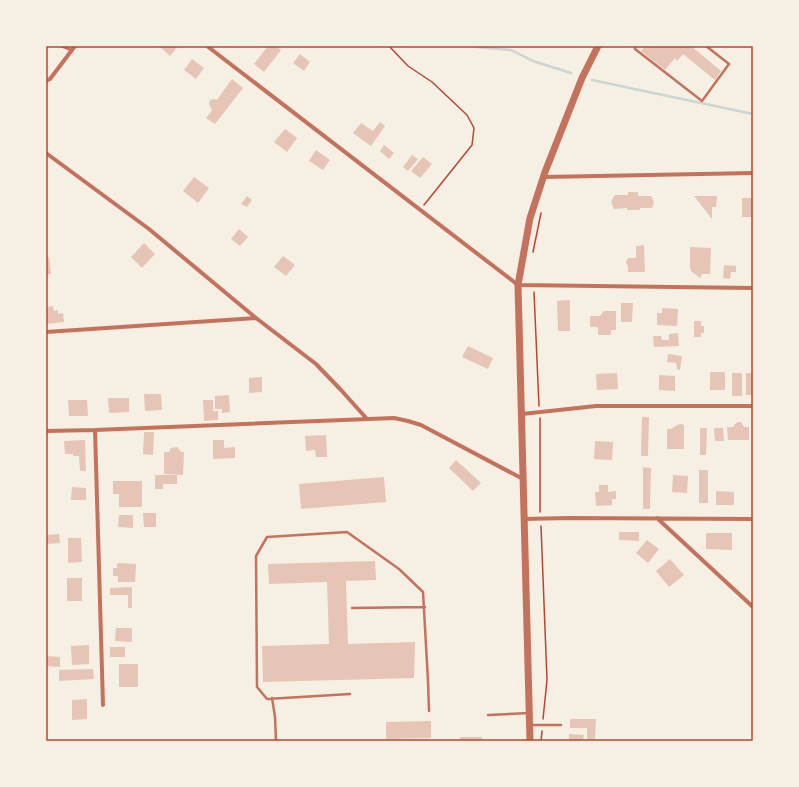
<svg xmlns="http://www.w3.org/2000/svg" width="799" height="787" font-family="'Roboto Condensed',sans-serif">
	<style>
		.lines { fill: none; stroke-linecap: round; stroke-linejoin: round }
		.stream { stroke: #c9d6d2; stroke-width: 2.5 }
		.building { fill: #e6c5b7 }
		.path { stroke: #b5482f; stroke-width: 1.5 }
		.service { stroke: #c5725c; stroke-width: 2.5 }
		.minor { stroke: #c5725c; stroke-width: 4 }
		.tertiary { stroke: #c5725c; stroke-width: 7 }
		.neatline { fill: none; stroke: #b5482f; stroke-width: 1.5 }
	</style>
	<rect width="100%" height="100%" fill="#f6efe4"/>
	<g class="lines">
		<path class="stream" d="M475 46 476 47 511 50 533 61 571 73
			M592 80 753 114"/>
	</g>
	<path class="building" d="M159 46H178L170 56Z
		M268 46H275L281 50 264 72 254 64Z
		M645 46H691L721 71 715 80 683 54 677 61 675 58 665 70 641 51Z
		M300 54 310 62 304 71 293 63Z
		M192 59 204 68 196 79 184 70Z
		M232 79 243 88 215 124 206 118 212 110 209 104 210 100 214 99 217 100Z
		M380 122 385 126 371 146 353 133 361 123 373 131Z
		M285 129 297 138 287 152 274 142Z
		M384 145 394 153 389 159 380 151Z
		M316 150 330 160 323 170 309 161Z
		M412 155 418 159 408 171 403 167Z
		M423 157 432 164 420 178 411 171Z
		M194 177 209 188 198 203 183 191Z
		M628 192H638V196H651L654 202 652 208H640V210H627V208L614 209 611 202 615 195H628Z
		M247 196 252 200 247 207 241 204Z
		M694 196H717L716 207H712V219Z
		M742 198H753V217H742Z
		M239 229 248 237 240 246 231 239Z
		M144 243 155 254 142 268 131 257Z
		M644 245 645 272H628V267L626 262 628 258H636V246Z
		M690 247 711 248 710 274H702L700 278 691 271 690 267Z
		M283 256 295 265 286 276 274 267Z
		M49 257 51 274 46 275V258Z
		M724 265 736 266V272H731L730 279 723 278Z
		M570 300V331H558L557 301Z
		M621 303H633L632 322H621Z
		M53 306 54 311 58 310V314L63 313 64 322 46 324V307Z
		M662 308 678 309 677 326 657 325V313H662Z
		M604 311H616V330H611V335H598V327H590V316H600Z
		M694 321H701V326H704V333H701V337H694Z
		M678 333 679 346 654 347 653 336H661L662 340H669V334Z
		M468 346 493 358 488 369 462 357Z
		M668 354 682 356 680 370 677 369 676 363 667 362Z
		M710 372H724L725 373V390H710Z
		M617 373 618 389 597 390 596 374Z
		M732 373H742V396H732Z
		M746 373H753V395H746Z
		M659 375 675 376V391L659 390Z
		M262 377V392L249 393V378Z
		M144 394H161L162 410 145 411Z
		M229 395 230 412 222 413V409H215V396Z
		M108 398H129V412L109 413Z
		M68 400H87L88 416H69Z
		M203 400H213V411H218V420L204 421Z
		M642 417H649L648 456H641Z
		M738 422H741L744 427H749V440H728L727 427H733L735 424Z
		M681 424 684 425V449H667V429H671L677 425Z
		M700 428H707L706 455H700Z
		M714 428H723L724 441H715Z
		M144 432H154L153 455 143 454Z
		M326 435 327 457H316L315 450 306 451 305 436Z
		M85 440 86 471H80L79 456H73V454H65L64 441Z
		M213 440H224V448L235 447V458L213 459Z
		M595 441 613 442V444L612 460 594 459Z
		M177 447 181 452H184L183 475 164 474V452H169L171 448Z
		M456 460 481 483 473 491 449 468Z
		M643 467 651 468 650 509H643Z
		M699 470H708V503H699Z
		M155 475H177V484H163V489H155Z
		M673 475 688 476 687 493 672 492Z
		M384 477 386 502 301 509 299 484Z
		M113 481H142V507H119V494H113Z
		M599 485H608V492L616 491V499H612V505L596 506 595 492H599Z
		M72 487 86 488V500H71Z
		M716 491 734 492V505H716Z
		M143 513H156V527H144Z
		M119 515H133V528L118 527Z
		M619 532H639V541L619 540Z
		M706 533H732V550L706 549Z
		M59 534 60 543 46 544V535Z
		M68 538H81L82 562 68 563Z
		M647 540 659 549 648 563 636 553Z
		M670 559 684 575 669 587 656 571Z
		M375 561 376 580 346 581 348 644 415 642 414 678 263 682 262 646 329 644 327 582 269 584 268 564Z
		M117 563 136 564 135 582H118V576H113V568H117Z
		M67 578H82V601H67Z
		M132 587V608H128V595H110V588Z
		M116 628H132V642L115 641Z
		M89 645V664L72 665 71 646Z
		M110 647H125V657H110Z
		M46 656 60 657V667L46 666Z
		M119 664H138V687H119Z
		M93 669 94 679 59 681V670Z
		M87 699V719L72 720V700Z
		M570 719H596L595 739H587V728H570Z
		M431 721V738L386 739V722Z
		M569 734 584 735 583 741H569Z
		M460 737H482V741H460Z"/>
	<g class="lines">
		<path class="path" d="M389 46 408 66 432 82 467 115 474 128 472 145 424 205
			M533 252 541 213
			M534 292 539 406
			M540 418V512
			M541 526 547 680 543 719
			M541 741 542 731"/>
		<path class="service" d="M61 46 71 50
			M635 46V49L702 101 729 64 706 46
			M352 608 425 607
			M350 694 267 699 257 687 256 556 267 537 347 532 399 569 423 592 428 681 429 711
			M272 698 275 717 276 741
			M488 715 529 713
			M530 725H561"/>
		<path class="minor" d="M207 46 518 285 753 288
			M46 81 50 79 75 46
			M46 153 149 229 256 318 316 364 341 390 367 419
			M544 177 753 173
			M46 332 256 318
			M522 414 596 406H753
			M95 430 103 705
			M46 431 95 430 394 418 408 421 421 425 523 479
			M657 518 753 607
			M524 519 569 518 753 519"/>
		<path class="tertiary" d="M530 741 518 285 530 218 545 172 582 78 598 46"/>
	</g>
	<rect width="799" height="787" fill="none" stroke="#f6efe4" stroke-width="94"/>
	<rect x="47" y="47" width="705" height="693" class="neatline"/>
</svg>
